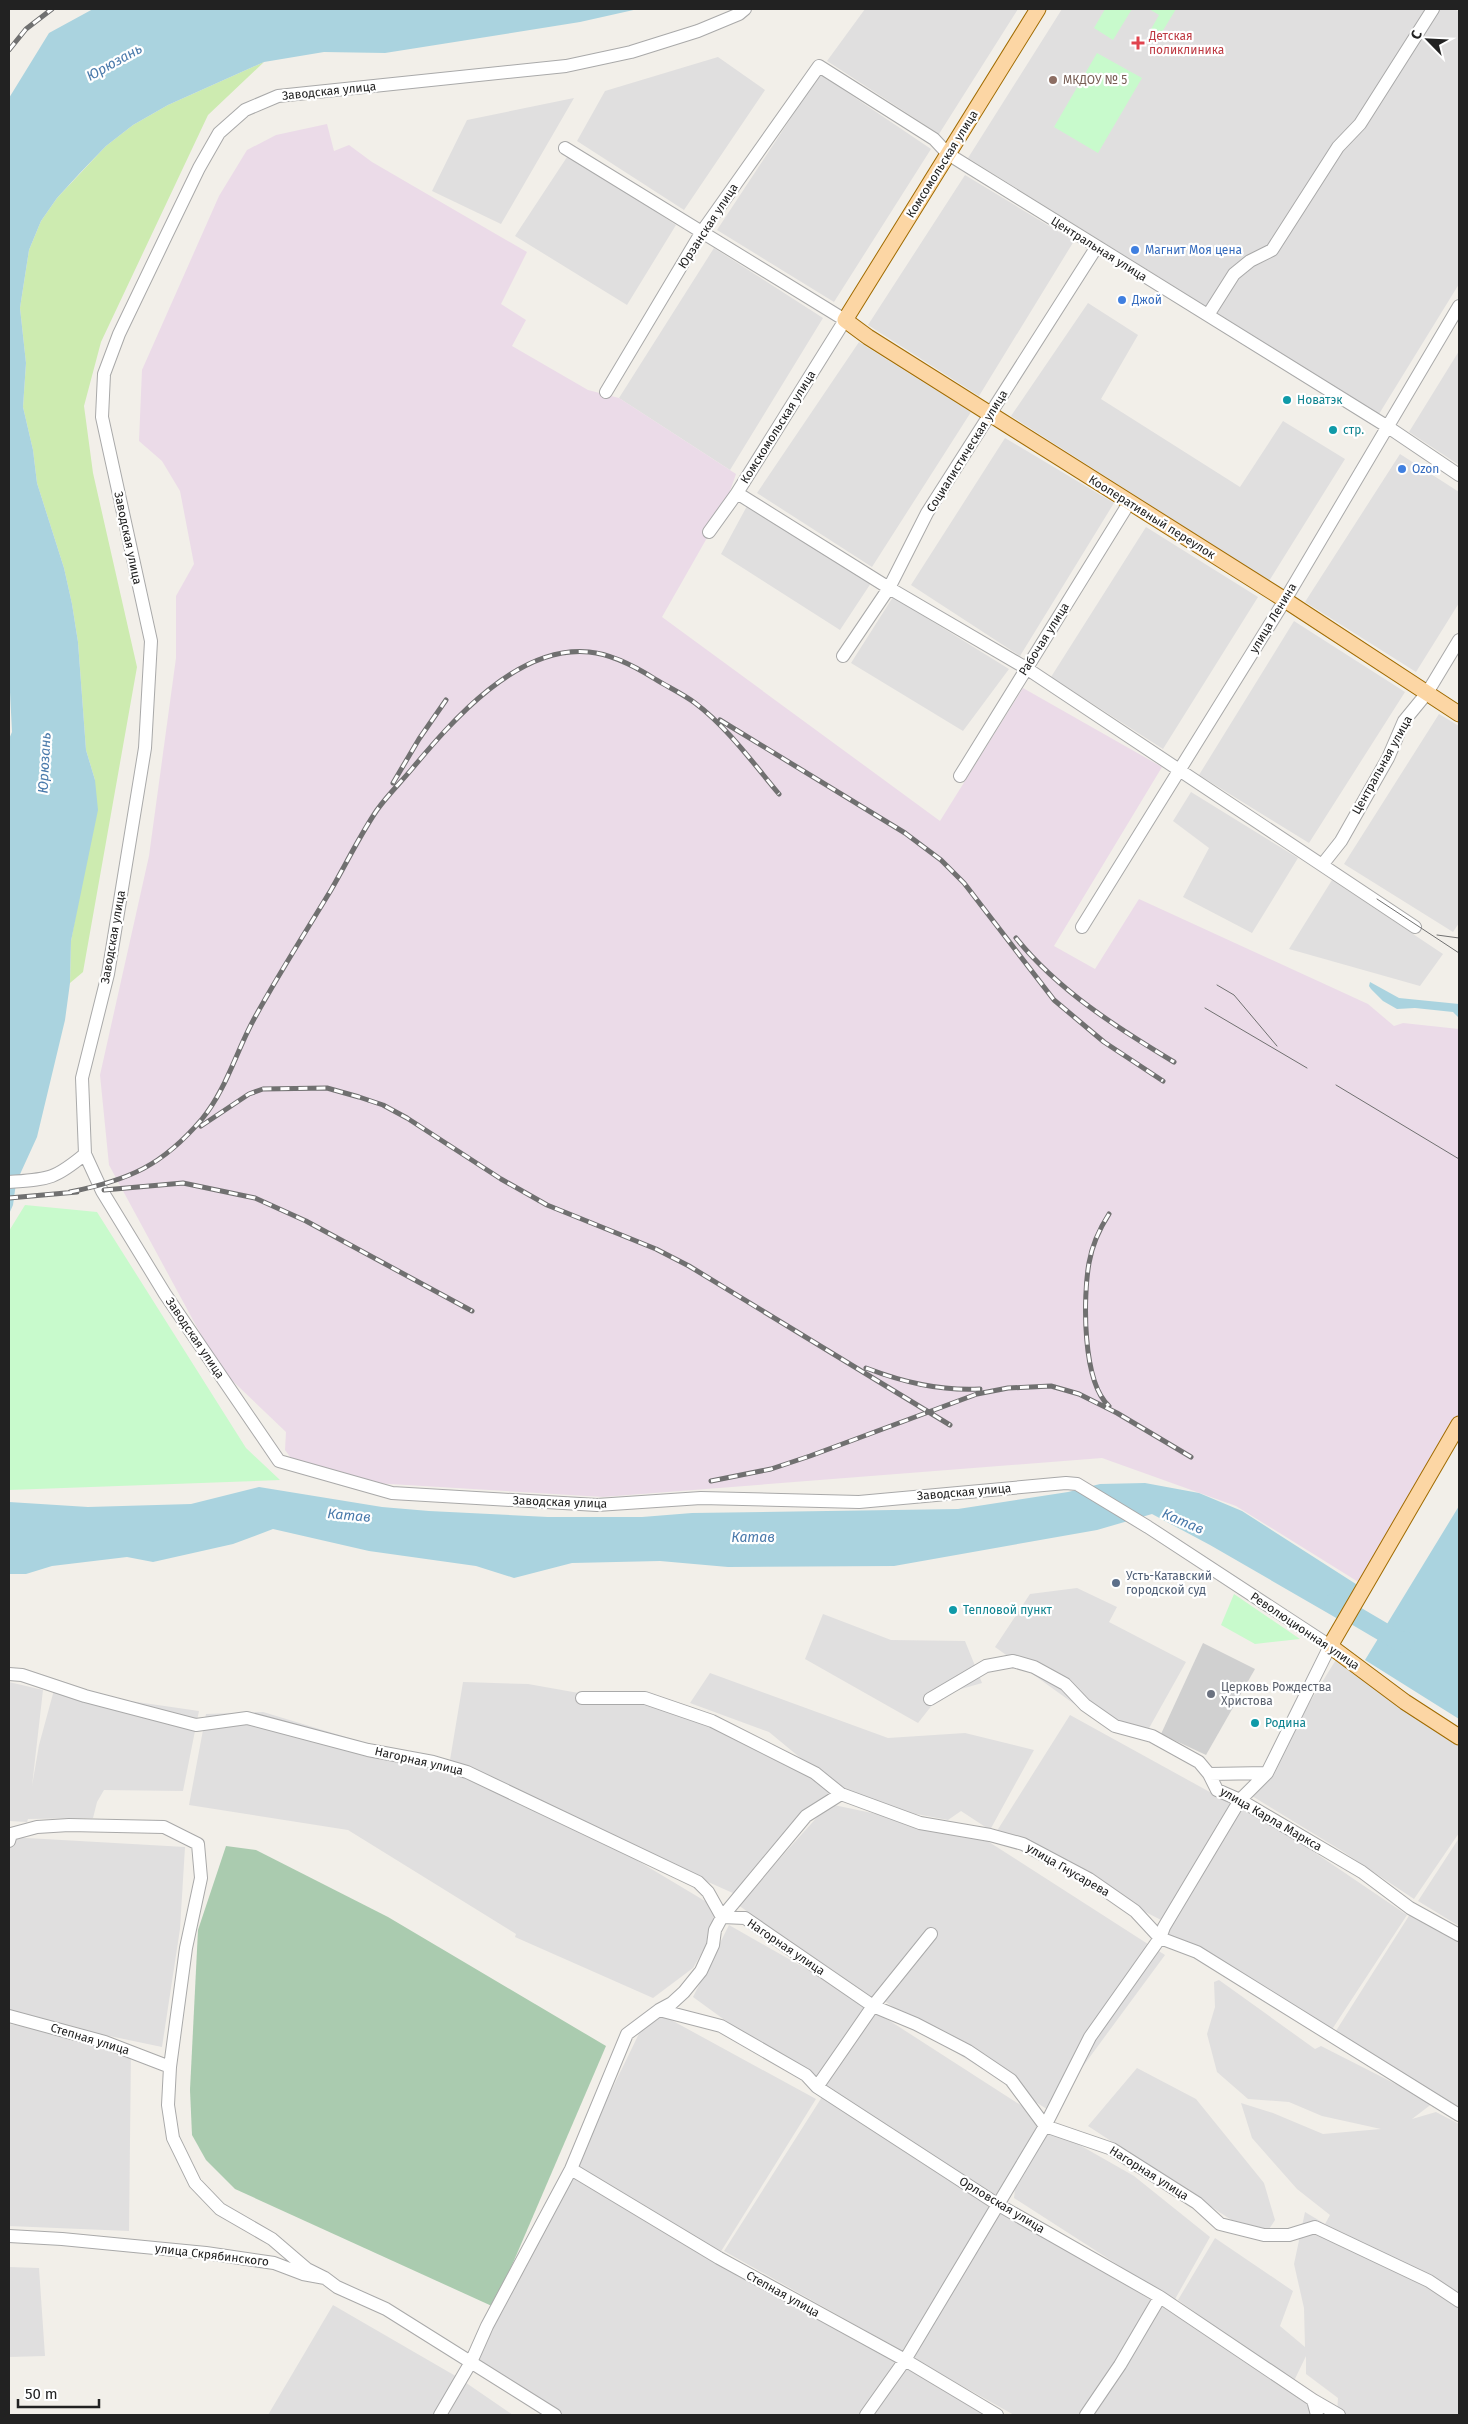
<svg xmlns="http://www.w3.org/2000/svg" width="1468" height="2424" font-family="'Fira Sans',sans-serif">
<style>
.residential{fill:#e0dfdf}
.industrial{fill:#ebdbe8}
.religious{fill:#d0d0d0}
.grass{fill:#cdebb0}
.cemetery{fill:#aacbaf}
.park{fill:#c8facc}
.water{fill:#aad3df}
.lines{fill:none;stroke-linecap:round;stroke-linejoin:round}
.river{stroke:#aad3df;stroke-width:19}
.minor-casing{stroke:#a9a9a9;stroke-width:14}
.major-casing{stroke:#a06b00;stroke-width:17}
.minor{stroke:#fff;stroke-width:12}
.major{stroke:#fcd6a4;stroke-width:15}
.tram{stroke:#707070;stroke-width:1}
.rail-casing{stroke:#707070;stroke-width:5}
.rail{stroke:#fff;stroke-width:3;stroke-dasharray:9;stroke-linecap:butt}
.health-dot{fill:#e0444e;stroke:#fff;stroke-width:2}
.education-dot{fill:#8d6e63;stroke:#fff;stroke-width:2}
.shop-dot{fill:#3f7fe0;stroke:#fff;stroke-width:2}
.culture-dot{fill:#0f9aa8;stroke:#fff;stroke-width:2}
.service-dot{fill:#5c6f8a;stroke:#fff;stroke-width:2}
.worship-dot{fill:#6b7280;stroke:#fff;stroke-width:2}
.labels{text-anchor:middle;stroke-width:4.5;stroke-linejoin:round;paint-order:stroke}
.health-label{font-size:12px;fill:#be3a42;stroke:#fff;text-anchor:start}
.education-label{font-size:12px;fill:#785e54;stroke:#fff;text-anchor:start}
.street-label{font-size:12px;fill:#222;stroke:#fff}
.shop-label{font-size:12px;fill:#366cbe;stroke:#fff;text-anchor:start}
.culture-label{font-size:12px;fill:#0d838f;stroke:#fff;text-anchor:start}
.service-label{font-size:12px;fill:#4e5e75;stroke:#fff;text-anchor:start}
.worship-label{font-size:12px;fill:#5b616d;stroke:#fff;text-anchor:start}
.water-label{font-size:14px;font-style:italic;fill:#4a7aab;stroke:#fff}
</style>
<rect width="100%" height="100%" fill="#f2efe9"/>
<path class="residential" d="M865,9h153l-79,125 -112,-73z
M1062,9h393l4,3v272l-80,130 -411,-256z
M718,57l47,33 -81,120 -107,-69 28,-50z
M820,74l111,75 -97,153 -117,-72z
M574,98l-73,126 -69,-33 35,-71z
M569,154l107,71 -49,80 -112,-69z
M965,175l109,66 -95,155 -111,-71z
M714,248l109,70 -93,152 -111,-72z
M1088,303l50,32 -37,64 139,88 43,-66 62,38 -76,122 -258,-165z
M859,342l112,70 -99,155 -115,-74z
M1459,351v114l-50,-33z
M1005,438l109,65 -94,153 -109,-71z
M1400,454l59,38v111l-43,69 -111,-70z
M747,506l124,77 -31,47 -119,-76z
M1146,527l112,70 -95,152 -112,-72z
M893,597l116,72 -46,62 -112,-68z
M1294,621l111,71 -96,151 -110,-68z
M1439,714l20,12v197l-6,9 -109,-68z
M1191,792l107,66 -46,75 -69,-36 26,-49 -36,-27z
M1332,880l111,74 -23,32 -131,-37z
M1077,1588l40,19 -8,15 77,40 -43,77 -66,-33 -82,-59 35,-53z
M823,1614l68,26 74,1 17,42 -42,12 -22,28 -113,-64z
M1337,1658l122,87v88l-45,66 -72,-48 -90,-55z
M710,1673l178,65 77,-5 69,17 -44,80 -29,-19 -13,9 -59,-11 -51,-20 -103,105 -286,-128 14,-84 65,2 113,20 1,-2 47,16 126,55 17,11 -63,-52 -79,-29z
M9,1682l34,8 -11,96 7,-41 15,-55 145,21 -16,80 -79,-1 -7,12 -4,16 -65,1 -1,3 -18,-1z
M263,1712l126,38 64,23 133,60 2,-2 137,82 -32,55 -40,30 -138,-61 1,-3 -168,-104 -159,-25 17,-91z
M1070,1715l167,92 3,-5 167,113 -78,119 -164,-102 -4,-12 -166,-86z
M829,1804l162,34 -2,4 176,113 -115,156 -90,-56 -81,-58 -3,3 -138,-95z
M9,1837l176,10 -5,82 -18,118 -153,-32z
M1459,1838v88l-41,-25z
M1412,1911l47,29v171l-125,-77z
M729,1925l146,83 1,4 174,112 -2,3 86,49 76,61 -36,64 -160,-103 2,-20 -19,22 -176,-110 -128,-93z
M1219,1980l96,69 6,-3 112,57 -21,16 24,-7 23,12v291h-120l-2,-1 1,-16 -32,-24v-18l-13,27 -115,-83 37,-62 78,53 -13,35 25,21 -1,-39 -10,-44 11,-52 20,12 5,-9 -33,-26 -45,-51 -11,-35 32,10 50,21 58,-5 -59,-13 -33,-14 -41,-3 -31,-27 -10,-38 8,-27 -1,-25z
M651,2009l165,90 -96,154 -145,-88z
M9,2024l40,6 82,19 -2,182 -120,-5z
M1137,2068l59,31 68,84 11,37 -13,20 -174,-114z
M822,2097l176,113 160,94 165,109 -1,2h-308l-105,-59 80,-133 -87,128 -178,-100z
M570,2174l331,188 -33,53h-308l-91,-57z
M9,2267l30,1 6,88 -36,1z
M333,2305l126,73 54,37h-245z
M904,2364l82,51h-115z"/>
<path class="industrial" d="M327,124l7,27 15,-6 23,17 155,90 -26,52 25,16 -14,26 76,44 31,8 117,76 -12,34 -62,109 278,204 83,-133 139,79 -108,179 41,23 44,-70 229,105 26,22 9,-3 56,6v385l-99,169 -124,-77 -134,-48 -499,39 -230,-14 -82,-25 -6,-8 1,-18 -67,-64 -110,-203 -9,-90 49,-219 27,-198v-62l18,-32 -14,-73 -18,-30 -23,-20 3,-71 77,-174 28,-46 29,-15z"/>
<path class="religious" d="M1203,1643l52,26 -49,86 -45,-21z"/>
<path class="grass" d="M264,62l-56,53 -107,227 -17,64 9,67 44,194 -54,305 -13,11 1,-42 10,-55 14,-106 -9,-30 -8,-108 -6,-38 -8,-36 -27,-85 -4,-33 -10,-43 3,-44 -6,-55 9,-58 12,-29 16,-23 49,-52 27,-21 35,-20z"/>
<path class="cemetery" d="M226,1846l30,4 132,67 218,129 -112,261 -259,-118 -29,-29 -14,-25 -2,-45 8,-160z"/>
<path class="park" d="M1105,9h27l-19,31 -19,-12z
M1149,9h27l-17,28 -9,-6 9,-16z
M1097,53l45,25 -44,75 -44,-26z
M25,1205l72,7 149,236 34,32 -271,10v-259z
M1234,1594l66,45 -45,5 -34,-19z"/>
<path class="water" d="M93,9h545l-58,13 -195,31 -61,-1 -60,10 -96,43 -35,20 -27,21 -27,28 -22,24 -16,23 -12,29 -9,58 6,55 -3,44 10,43 4,33 27,85 8,36 6,38 8,108 9,30 3,30 -27,131 -1,42 -5,37 -28,117 -21,46 -3,22 -4,9v-475l3,-7 -3,-60v-574l40,-65z
M1370,982l29,16 60,6v14l-6,-6 -38,-4 -18,1 -14,-8 -12,-12 -2,-3z
M1145,1483l54,10 43,18 117,75 -21,33 -128,-74 -58,-31 -55,16 -203,36 -166,1 -68,-6 -88,2 -58,15 -38,-12 -107,-15 -96,-22 -40,15 -80,18 -26,-5 -75,9 -26,8h-17v-72l79,5 103,-3 68,-17 123,20 47,4 119,6h94l50,-4 266,-4 110,-17 32,-8z
M1459,1506v213l-94,-59z"/>
<g class="lines">
<path class="river" d="M1334,1603l68,40 3,-2"/>
<g class="minor-casing">
<path id="minor" d="M745,9l-6,5 -41,17 -67,21 -65,14 -288,30 -33,14 -26,23 -20,35 -32,66 -48,100 -15,40 -2,43 49,224 -6,107 -37,226 -26,104 3,76 17,37 63,103 114,167 113,32 205,12 104,-7 158,4 207,-19 11,1 71,43 182,119 -63,127 -27,27 -76,127 -4,11 -70,99 -45,89 -140,234 -39,55
M565,148l280,172 -108,173 -28,39
M1208,315l26,-41 16,-13 22,-11 66,-103 22,-23 73,-115
M606,392l95,-159 118,-167 115,73 14,15 440,273 71,48
M737,493l152,95 137,80 389,259
M843,656l46,-68 38,-75 169,-265
M960,776l169,-273
M1322,865l19,-24 47,-83 16,-37 23,-28 32,-53
M1082,927l203,-327 174,-294
M9,1182c39,-3 45,-2 76,-28
M9,1674l13,1 63,21 111,29 51,-7 121,32 65,12 34,10 231,110 10,10 14,25 23,1 128,88 43,18 52,27 43,29 34,46 67,23 85,54 23,21 44,11h25l26,-8 114,54 30,20
M582,1698h63l67,23 103,52 26,21 79,29 70,12 33,9 66,35 46,32 25,27 37,14 262,163
M930,1699l56,-33 27,-5 21,6 31,17 20,21 30,21 37,10 47,26 10,12 8,16 23,10 122,72 48,36 49,27
M1209,1774l58,-1
M9,1841l2,-7 26,-7 32,-2 95,2 34,17 3,34 -15,70 -16,119 -2,38 5,33 22,45 25,26 52,30 35,30 18,9
M659,2010l62,16 85,49 11,12 180,117 163,93 153,103 26,15
M9,2016l96,26 65,25
M817,2087l56,-81 58,-72
M571,2169l148,89 186,102 92,55
M9,2236l53,3 144,14 68,10 29,11 22,4 12,9 49,22 169,106
M1313,2400l4,15
M440,2415l31,-53 16,-36 84,-157 56,-135 32,-24 13,-7 12,-11 17,-21 12,-26 2,-15 7,-13 84,-101 35,-22
M1086,2415l34,-50 40,-68"/>
</g>
<g class="major-casing">
<path id="major" d="M1038,9l-193,311 23,17 417,263 174,114
M1459,1424l-129,222 75,56 54,35"/>
</g>
<use href="#minor" class="minor"/>
<use href="#major" class="major"/>
<path class="tram" d="M1377,899l82,54
M1437,935l22,3
M1217,985l17,10 43,51
M1205,1008l102,60
M1336,1085l123,74"/>
<g class="rail-casing">
<path id="rail" d="M9,50l17,-21 26,-20
M720,720l185,113 36,27 23,23 90,117 50,42 59,39
M393,783l26,-44 27,-39
M1016,938c43,53 100,89 158,124
M201,1126l48,-32 14,-5 64,-1 32,9 24,8 24,13 94,61 46,26 109,44 33,17 261,159
M104,1190l79,-7 72,15 51,23 166,90
M70,1192c59,-12 92,-26 132,-73 24,-29 34,-67 52,-100 24,-44 51,-86 77,-129 15,-26 29,-55 46,-80 10,-14 23,-27 34,-40 41,-49 106,-125 178,-118 23,2 47,15 66,27 13,8 28,15 40,24 32,24 58,60 84,91
M9,1198l68,-6
M1109,1214c-9,14 -17,31 -20,49 -6,34 -7,119 20,143
M866,1368c37,14 73,23 114,21
M711,1481l60,-12 39,-13 167,-62 31,-6 43,-2 28,8 38,19 74,44"/>
</g>
<use href="#rail" class="rail"/>
</g>
<path class="health-dot" d="M1135.5 35.5h5v5h5v5h-5v5h-5v-5h-5v-5h5z"/>
<circle class="education-dot" cx="1053" cy="80" r="5"/>
<g class="shop-dot">
<circle cx="1135" cy="250" r="5"/>
<circle cx="1122" cy="300" r="5"/>
<circle cx="1402" cy="469" r="5"/>
</g>
<g class="culture-dot">
<circle cx="1287" cy="400" r="5"/>
<circle cx="1333" cy="430" r="5"/>
<circle cx="953" cy="1610" r="5"/>
<circle cx="1255" cy="1723" r="5"/>
</g>
<circle class="service-dot" cx="1116" cy="1583" r="5"/>
<circle class="worship-dot" cx="1211" cy="1694" r="5"/>
<g class="labels">
<g class="health-label">
<text x="1149" y="40">Детская<tspan x="1149" dy="14">поликлиника</tspan></text>
</g>
<g class="education-label">
<text x="1063" y="84">МКДОУ № 5</text>
</g>
<g class="street-label">
<text transform="translate(329 91) rotate(-6)" y="4">Заводская улица</text>
<text transform="translate(942 164) rotate(-58)" y="4">Комсомольская улица</text>
<text transform="translate(708 226) rotate(-57)" y="4">Юрзанская улица</text>
<text transform="translate(1099 249) rotate(32)" y="4">Центральная улица</text>
<text transform="translate(778 427) rotate(-58)" y="4">Комскомольская улица</text>
<text transform="translate(967 451) rotate(-58)" y="4">Социалистическая улица</text>
<text transform="translate(1152 517) rotate(32)" y="4">Кооперативный переулок</text>
<text transform="translate(128 538) rotate(78)" y="4">Заводская улица</text>
<text transform="translate(1273 618) rotate(-59)" y="4">улица Ленина</text>
<text transform="translate(1044 639) rotate(-58)" y="4">Рабочая улица</text>
<text transform="translate(1382 765) rotate(-61)" y="4">Центральная улица</text>
<text transform="translate(113 937) rotate(-80)" y="4">Заводская улица</text>
<text transform="translate(195 1338) rotate(56)" y="4">Заводская улица</text>
<text transform="translate(964 1492) rotate(-5)" y="4">Заводская улица</text>
<text transform="translate(560 1502) rotate(2)" y="4">Заводская улица</text>
<text transform="translate(1305 1631) rotate(34)" y="4">Революционная улица</text>
<text transform="translate(419 1761) rotate(13)" y="4">Нагорная улица</text>
<text transform="translate(1271 1819) rotate(30)" y="4">улица Карла Маркса</text>
<text transform="translate(1068 1870) rotate(30)" y="4">улица Гнусарева</text>
<text transform="translate(786 1947) rotate(34)" y="4">Нагорная улица</text>
<text transform="translate(90 2039) rotate(17)" y="4">Степная улица</text>
<text transform="translate(1149 2173) rotate(32)" y="4">Нагорная улица</text>
<text transform="translate(1002 2205) rotate(31)" y="4">Орловская улица</text>
<text transform="translate(212 2255) rotate(7)" y="4">улица Скрябинского</text>
<text transform="translate(783 2294) rotate(29)" y="4">Степная улица</text>
</g>
<g class="shop-label">
<text x="1145" y="254">Магнит Моя цена</text>
<text x="1132" y="304">Джой</text>
<text x="1412" y="473">Ozon</text>
</g>
<g class="culture-label">
<text x="1297" y="404">Новатэк</text>
<text x="1343" y="434">стр.</text>
<text x="963" y="1614">Тепловой пункт</text>
<text x="1265" y="1727">Родина</text>
</g>
<g class="service-label">
<text x="1126" y="1580">Усть-Катавский<tspan x="1126" dy="14">городской суд</tspan></text>
</g>
<g class="worship-label">
<text x="1221" y="1691">Церковь Рождества<tspan x="1221" dy="14">Христова</tspan></text>
</g>
<g class="water-label">
<text transform="translate(114 62) rotate(-29)" y="5">Юрюзань</text>
<text transform="translate(44 763) rotate(-87)" y="5">Юрюзань</text>
<text transform="translate(349 1515) rotate(5)" y="5">Катав</text>
<text transform="translate(1183 1521) rotate(23)" y="5">Катав</text>
<text x="753" y="1542">Катав</text>
</g>
</g>
<rect width="1468" height="2424" fill="none" stroke="#222222" stroke-width="20"/>
<g transform="translate(1428 40) rotate(294)" stroke="#ffffff" stroke-width="4" paint-order="stroke">
<path d="M0-4L9 19L0 12L-9 19Z" fill="#222222"/>
<text y="-8" font-size="14" font-weight="bold" text-anchor="middle" fill="#222222">С</text>
</g>
<path d="M18 2399v8h81v-8" fill="none" stroke="#222222" stroke-width="2.5"/>
<text x="25" y="2399" font-size="15" fill="#222222" stroke="#ffffff" stroke-width="4" paint-order="stroke">50 m</text>
</svg>
